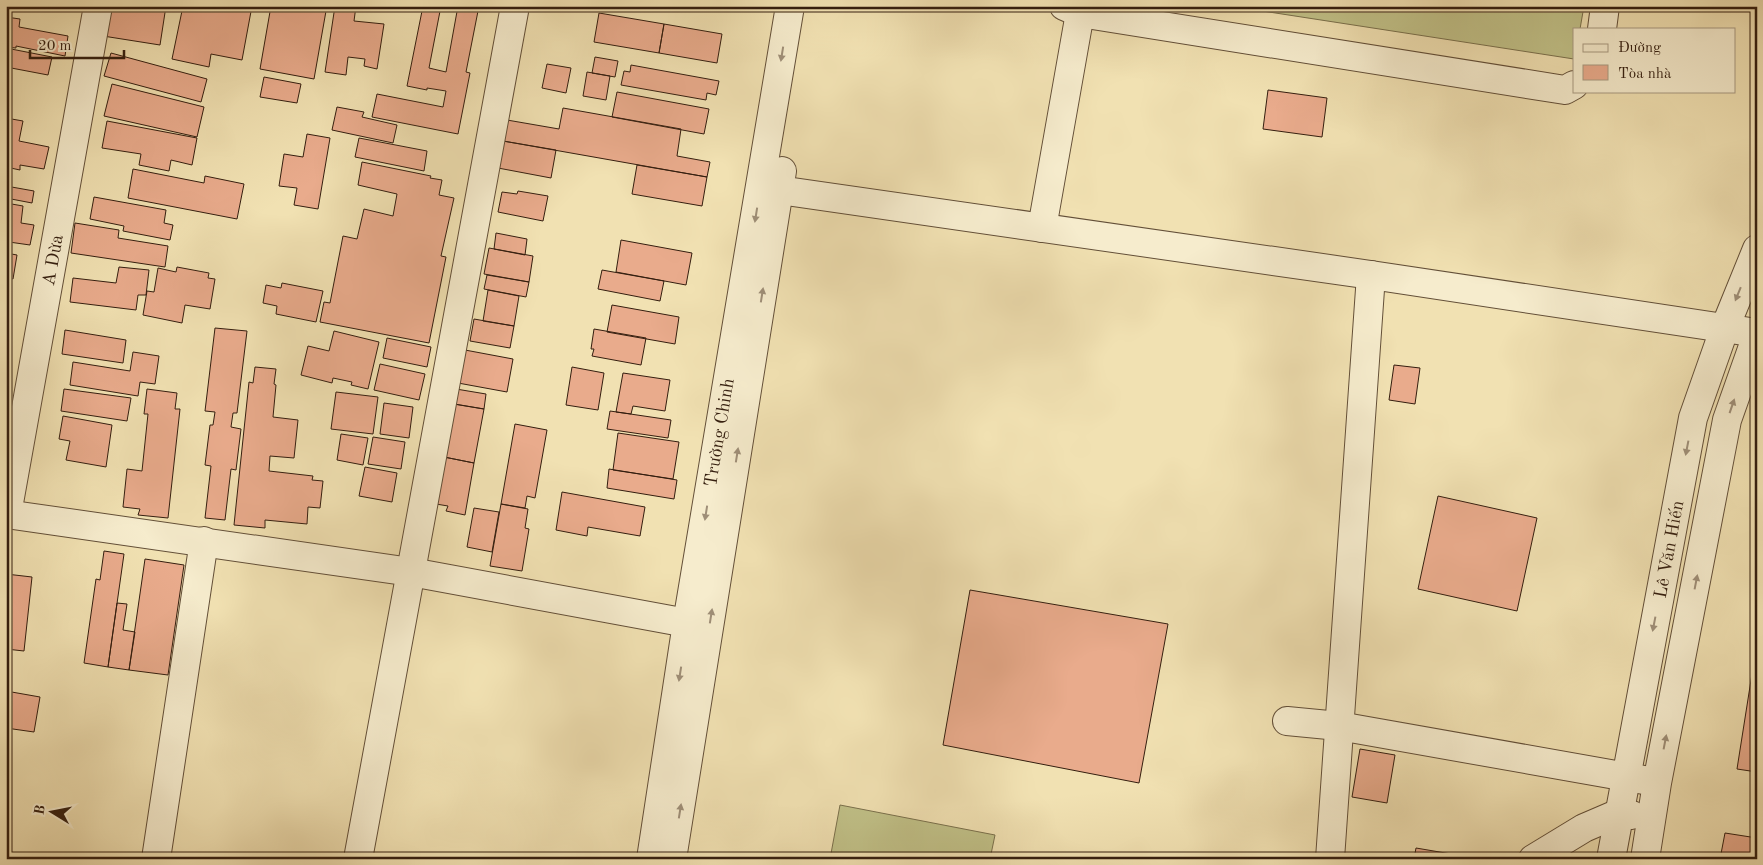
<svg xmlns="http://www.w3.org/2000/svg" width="1763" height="865" font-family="'Old Standard TT',serif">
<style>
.pitch{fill:#c1c188;stroke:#7a704c}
.building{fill:#e9ab8c;stroke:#341e0f}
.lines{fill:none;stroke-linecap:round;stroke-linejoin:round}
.minor-casing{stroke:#634f38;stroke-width:30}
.minor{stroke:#f6eccd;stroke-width:28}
.oneway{fill:#9f8f78}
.labels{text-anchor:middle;stroke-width:4;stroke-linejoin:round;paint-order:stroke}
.street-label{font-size:18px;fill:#341e0f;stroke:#f6eccd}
</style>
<rect width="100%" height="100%" fill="#f1e1b2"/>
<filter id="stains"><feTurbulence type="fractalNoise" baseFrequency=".004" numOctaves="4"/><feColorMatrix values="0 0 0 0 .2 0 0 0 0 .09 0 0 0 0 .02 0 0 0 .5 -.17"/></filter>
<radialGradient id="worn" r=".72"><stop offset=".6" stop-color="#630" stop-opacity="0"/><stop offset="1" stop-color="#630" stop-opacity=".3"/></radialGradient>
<path class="pitch" d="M1230,6h354l-4,23h-6v30z
M840,805l155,30 -5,24h-160z"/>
<path class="building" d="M108,6h58l-6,39 -57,-9z
M183,6h69l-10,54 -31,-6 -2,13 -37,-8z
M271,6h26l29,5 -12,68 -54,-10z
M335,6h21l-2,15 30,3 -7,45 -13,-3 1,-7 -17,-2 -2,18 -21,-3z
M423,6h18l-12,62 17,4 12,-66h21l-13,66 4,1 -12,61 -86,-17 5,-23 66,13 3,-16 -19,-3v2l-20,-4z
M599,13l65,11 -5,29 -65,-11z
M6,17l14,2 -1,8 49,9 -3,20 -49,-10v2l-10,-1z
M664,24l58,10 -5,29 -58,-10z
M6,48l46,9 -4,18 -42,-8z
M111,53l96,26 -6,23 -97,-26z
M595,57l23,4 -3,16 -23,-4z
M547,64l24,4 -5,25 -24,-5z
M631,65l88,16 -3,14 -9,-2 -1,7 -85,-15 3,-14 6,1z
M587,72l23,4 -4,24 -23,-4z
M264,77l37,7 -4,19 -37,-6z
M112,84l92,23 -7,30 -93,-21z
M1268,90l59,8 -5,39 -59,-8z
M617,92l92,17 -5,25 -92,-17z
M337,107l27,5 -2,5 35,8 -4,18 -61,-13z
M563,108l118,21 -4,27 33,6 -3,15 -204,-36 4,-21 52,9z
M6,118l17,3 -4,20 30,6 -5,22 -24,-4v5l-14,-3z
M107,121l90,17 -5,27 -21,-5 -2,11 -30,-6 2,-11 -39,-6z
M307,134l23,4 -12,71 -24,-4 3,-17 -18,-2 5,-32 19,3z
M359,138l68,13 -3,20 -69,-14z
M503,141l53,9 -5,28 -53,-10z
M362,162l69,14 -1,2 12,2 -3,15 15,3 -13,58 5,1 -17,86 -109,-21 4,-20 6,1 13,-67 14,3 7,-30 29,7 4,-22 -39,-9z
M637,165l70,12 -5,29 -70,-12z
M133,169l71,14 1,-7 39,8 -7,35 -109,-21z
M6,186l28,5 -2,12 -26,-5z
M518,191l30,5 -5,25 -45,-9 4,-20 15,2z
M94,197l72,13 -2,13 9,2 -3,15 -47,-9 1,-5 -34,-7z
M6,203l17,3 -2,17 13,2 -4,20 -21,-3 2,-10 -5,-1z
M75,223l44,7 -1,8 50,8 -3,21 -94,-14z
M496,233l31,6 -2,16 -31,-6z
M621,240l71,13 -6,32 -70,-13z
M489,248l44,8 -4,26 -45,-8z
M6,253l11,2 -4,24 -7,-2z
M119,267l30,3 -3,25h-8l-2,15 -66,-8 3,-24 43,5z
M177,267l32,6 -1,5 7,1 -5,30 -25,-4 -3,18 -39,-8 4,-24 7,1 4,-24 18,4z
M602,270l62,11 -4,20 -62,-12z
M487,275l42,7 -3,15 -42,-8z
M282,283l41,8 -7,31 -40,-8 1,-8 -14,-3 3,-18 15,3z
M488,290l31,6 -5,30 -31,-5z
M612,305l67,12 -4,27 -68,-12z
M474,319l40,7 -4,22 -40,-7z
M215,328l32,3 -10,82h-4l-2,14 10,2 -5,41 -5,-1 -6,51 -20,-2 6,-52 -6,-1 5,-40h3l2,-13 -10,-1z
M594,329l52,9 -5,27 -49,-9 2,-7h-3z
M65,330l61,10 -3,23 -61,-9z
M334,331l45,11 -11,47 -17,-4 1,-3 -19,-4 -1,5 -31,-8 7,-29 21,5z
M387,338l44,9 -4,20 -44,-9z
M465,350l48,9 -6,33 -49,-9z
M133,352l26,4 -4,28 -15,-2 -2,14 -68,-11 3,-23 57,9z
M380,364l45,10 -6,26 -45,-10z
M1394,365l26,3 -5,36 -26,-4z
M255,367l21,2 -2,15 2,1 -3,32 25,3 -4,38 -24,-2 -1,15 44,5 -1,4 11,1 -3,27 -12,-1 -1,17 -42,-4v8l-31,-3 15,-143 4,1z
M572,367l32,6 -6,37 -32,-5z
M623,373l47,7 -5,31 -32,-5 -2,8 -15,-2z
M64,389l67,9 -4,23 -66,-10z
M147,389l30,4 -2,16h5l-12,109 -30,-3 2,-6 -17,-2 4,-38 15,2 6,-57h-4z
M456,389l30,5 -2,15 -30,-5z
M336,392l42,5 -5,37 -42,-5z
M384,403l29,4 -4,31 -29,-4z
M454,404l30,5 -10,54 -30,-6z
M610,411l61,9 -3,18 -61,-9z
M63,416l49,9 -6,42 -40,-7 4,-19 -11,-2z
M515,424l32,6 -12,68 -8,-2 -2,12 -24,-4z
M618,433l61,9 -6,37 -60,-9z
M341,434l27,4 -5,27 -26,-5z
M373,437l32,5 -4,27 -33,-5z
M444,457l30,6 -9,52 -19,-4 2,-5 -12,-2z
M365,467l32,6 -5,29 -33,-6z
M609,469l68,11 -3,19 -67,-11z
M562,492l83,15 -5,29 -52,-9 -1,9 -31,-6z
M1438,496l99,22 -20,93 -99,-22z
M501,504l27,5 -3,19 4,1 -7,42 -32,-5z
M474,508l25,4 -7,40 -25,-5z
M104,551l20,3 -16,113 -24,-4 12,-84 4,1z
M145,559l39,6 -16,110 -39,-5z
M6,574l26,3 -8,74 -18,-2z
M970,590l198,34 -29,159 -196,-38z
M117,603l10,1 -4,26 12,2 -6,38 -21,-3z
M1757,642v130l-20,-3z
M6,691l34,6 -6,35 -28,-4 2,-16 -2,-1z
M1360,749l35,6 -8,48 -35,-6z
M1725,833l32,5v21h-37z
M1416,848l59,10 -61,1z"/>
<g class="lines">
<g class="minor-casing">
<g id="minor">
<path d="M1064,6l16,7 485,77 9,-5"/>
<path d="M1602,29l3,-23"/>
<path d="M779,190l592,85 386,58"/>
<path d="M1042,228l38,-215"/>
<path d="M6,514l405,58 276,51"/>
<path id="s1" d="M7,514l91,-508"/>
<path d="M1287,721l52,5 305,54"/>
<path d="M156,859l48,-318"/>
<path d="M358,859l157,-853"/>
<path id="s2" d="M651,859l36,-236 103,-617"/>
<path d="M672,859l110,-688"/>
<path d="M1330,859l41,-584"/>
<path d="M1533,859l51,-31 35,-15 13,2"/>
<path id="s3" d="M1611,859l82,-441 31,-88 33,-81"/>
<path d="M1645,859l12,-76 70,-363 30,-85"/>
</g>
</g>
<use href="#minor" class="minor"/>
</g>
<defs><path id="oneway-solid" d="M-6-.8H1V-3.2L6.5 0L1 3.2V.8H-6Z" transform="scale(1.25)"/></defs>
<g class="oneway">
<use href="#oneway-solid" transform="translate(782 54) rotate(99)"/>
<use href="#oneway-solid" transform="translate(756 215) rotate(99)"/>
<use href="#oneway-solid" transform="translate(1738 294) rotate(112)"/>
<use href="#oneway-solid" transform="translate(762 295) rotate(-81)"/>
<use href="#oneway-solid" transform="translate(1732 406) rotate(-71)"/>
<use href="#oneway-solid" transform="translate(1687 448) rotate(101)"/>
<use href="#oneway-solid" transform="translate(737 455) rotate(-81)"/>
<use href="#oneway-solid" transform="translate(706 513) rotate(99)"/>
<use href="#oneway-solid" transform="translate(1696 582) rotate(-79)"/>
<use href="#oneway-solid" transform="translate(711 616) rotate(-81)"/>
<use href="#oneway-solid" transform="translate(1654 624) rotate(101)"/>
<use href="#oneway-solid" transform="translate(680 674) rotate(99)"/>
<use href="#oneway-solid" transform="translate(1665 742) rotate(-79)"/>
<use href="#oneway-solid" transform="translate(680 811) rotate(-81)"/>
</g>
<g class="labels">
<g class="street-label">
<text dy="6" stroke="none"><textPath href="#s1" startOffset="258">A Dừa</textPath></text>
<text dy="6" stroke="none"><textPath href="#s2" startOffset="432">Trường Chinh</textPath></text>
<text dy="6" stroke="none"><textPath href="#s3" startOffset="315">Lê Văn Hiến</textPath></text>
</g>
</g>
<rect width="1763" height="865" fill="none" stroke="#f1e1b2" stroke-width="25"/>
<rect x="8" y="8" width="1748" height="850" fill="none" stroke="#341e0f" stroke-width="2.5"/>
<rect x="12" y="12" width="1738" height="840" fill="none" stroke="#341e0f"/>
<rect x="1573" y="28" width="162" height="65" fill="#f6eccd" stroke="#a89a81"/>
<rect x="1583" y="44" width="25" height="8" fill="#f6eccd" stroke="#a89a81"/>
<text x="1618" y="52" font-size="15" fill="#341e0f">Đường</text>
<rect x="1583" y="65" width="25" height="15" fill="#e9ab8c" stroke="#a89a81"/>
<text x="1618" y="78" font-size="15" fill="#341e0f">Tòa nhà</text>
<g transform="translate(52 812) rotate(280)" stroke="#f6eccd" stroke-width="4" paint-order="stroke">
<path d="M0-4L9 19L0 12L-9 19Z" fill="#341e0f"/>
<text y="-8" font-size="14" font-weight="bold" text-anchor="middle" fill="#341e0f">B</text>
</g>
<path d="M30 50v8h94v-8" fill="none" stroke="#341e0f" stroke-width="2.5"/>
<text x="38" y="50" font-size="15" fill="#341e0f" stroke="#f6eccd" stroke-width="4" paint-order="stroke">20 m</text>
<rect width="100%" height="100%" filter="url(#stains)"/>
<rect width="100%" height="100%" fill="url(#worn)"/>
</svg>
